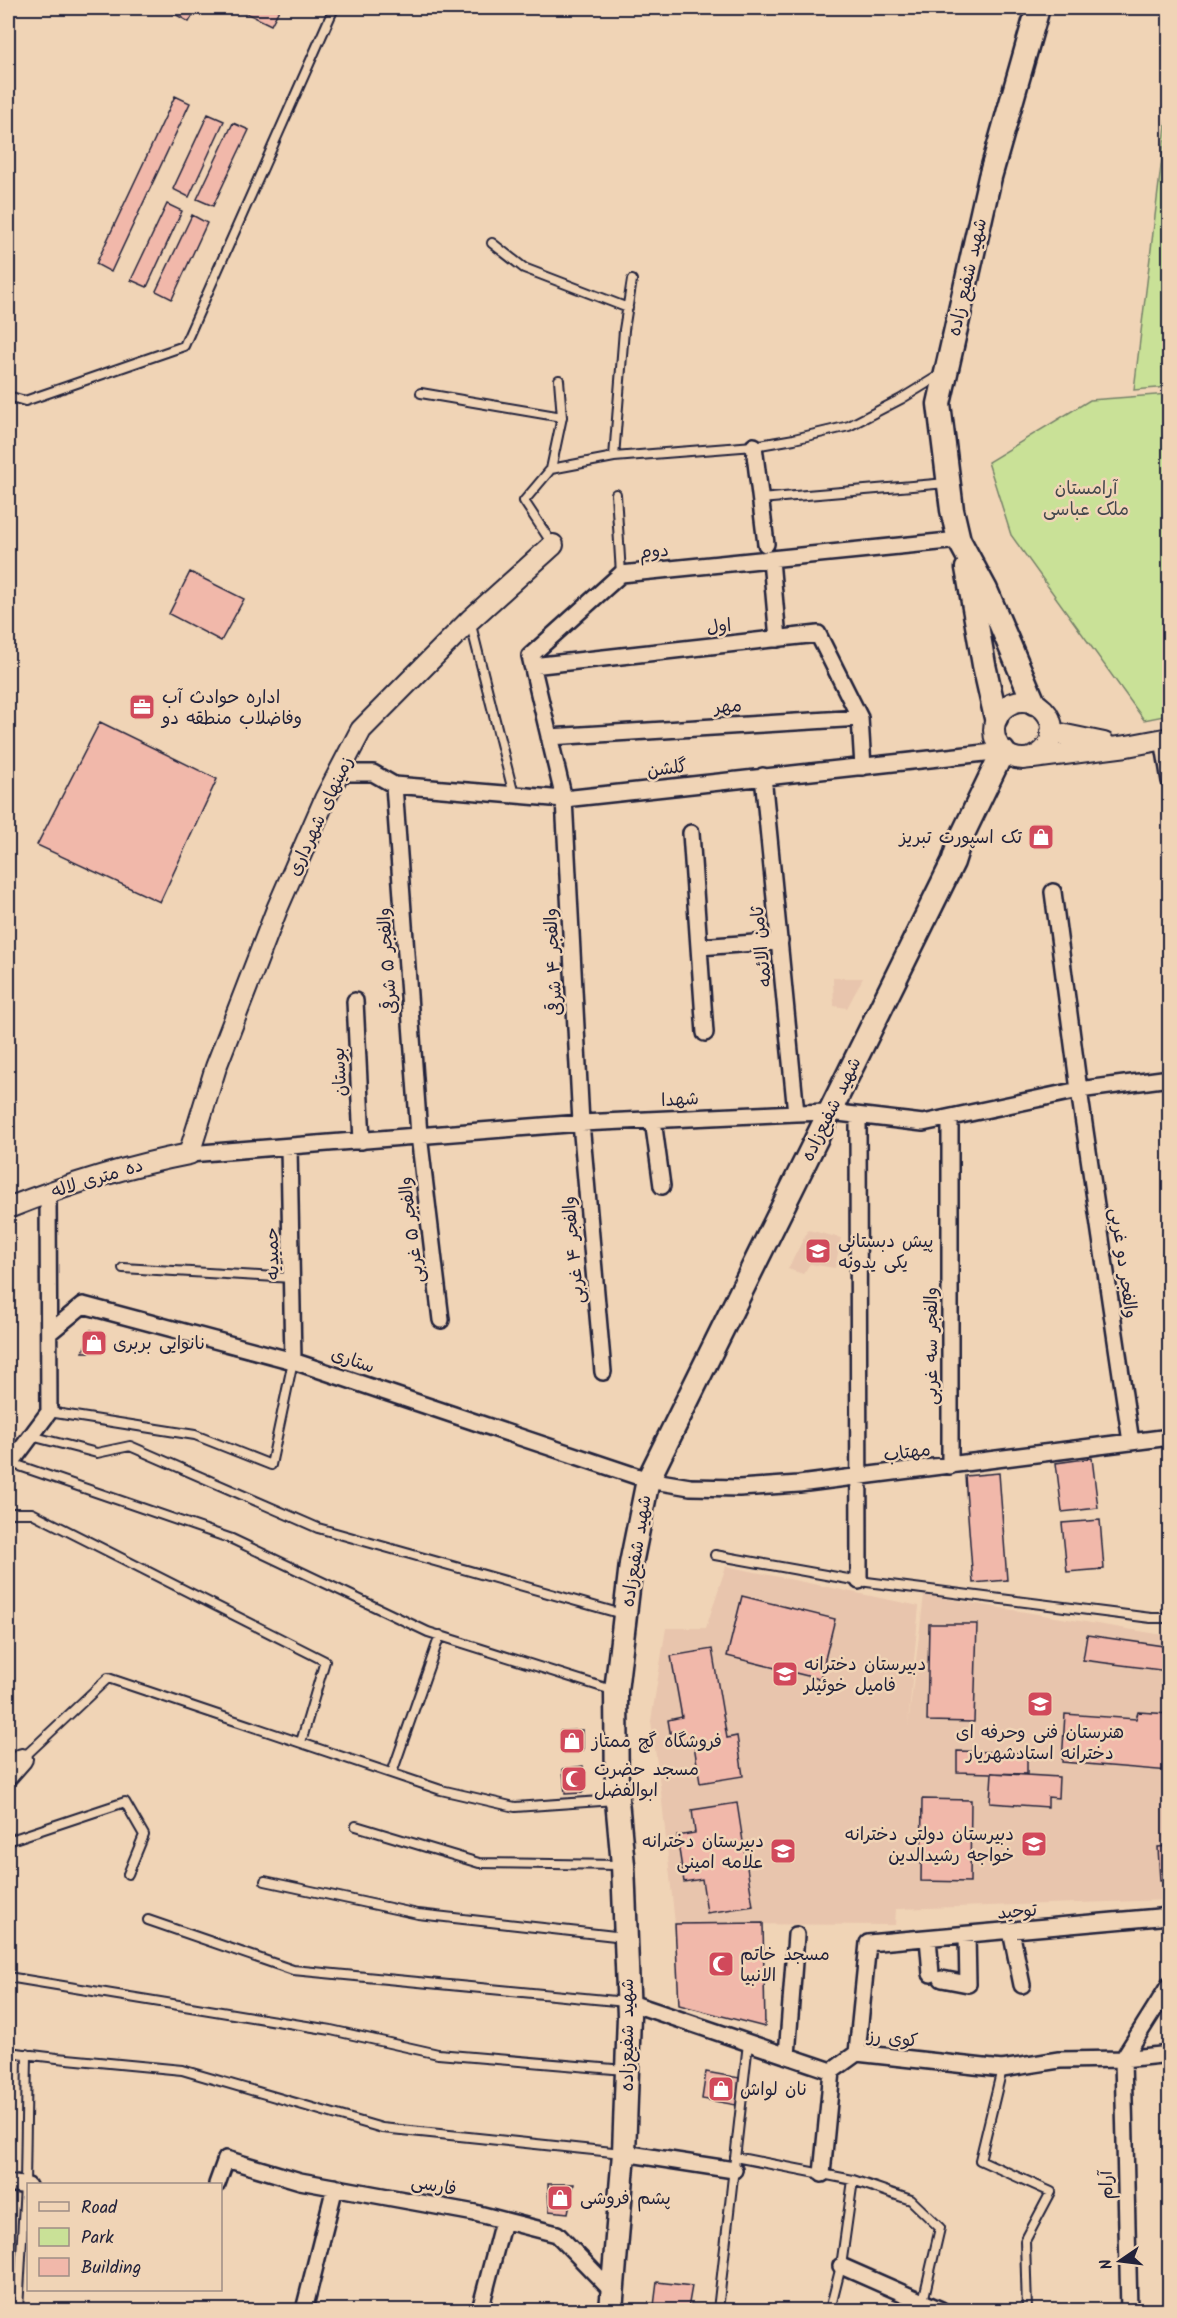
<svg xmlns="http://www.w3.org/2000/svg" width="1177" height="2318" font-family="Kalam,'Playpen Sans Arabic',sans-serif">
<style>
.built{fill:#e8c5ad}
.green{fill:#c9e197;stroke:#768269;stroke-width:1.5}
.building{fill:#f1b8aa;stroke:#22223b;stroke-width:1.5}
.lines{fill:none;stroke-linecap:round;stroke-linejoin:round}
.service-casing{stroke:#22223b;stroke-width:12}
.minor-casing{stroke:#22223b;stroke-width:20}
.tertiary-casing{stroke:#22223b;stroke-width:24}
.secondary-casing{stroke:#22223b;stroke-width:27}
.service{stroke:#f0d4b6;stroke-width:8}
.minor{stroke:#f0d4b6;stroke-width:15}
.tertiary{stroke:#f0d4b6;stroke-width:20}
.secondary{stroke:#f0d4b6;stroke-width:22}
.labels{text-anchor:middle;stroke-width:5;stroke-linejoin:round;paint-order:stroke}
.street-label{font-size:18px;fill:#22223b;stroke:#f0d4b6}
.park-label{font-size:18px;fill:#43484d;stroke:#f0d4b6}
.poi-label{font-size:18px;fill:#22223b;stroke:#f0d4b6;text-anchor:start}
</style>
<rect width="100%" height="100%" fill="#f0d4b6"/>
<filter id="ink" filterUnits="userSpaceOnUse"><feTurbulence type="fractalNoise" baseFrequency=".0167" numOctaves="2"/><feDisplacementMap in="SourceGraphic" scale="12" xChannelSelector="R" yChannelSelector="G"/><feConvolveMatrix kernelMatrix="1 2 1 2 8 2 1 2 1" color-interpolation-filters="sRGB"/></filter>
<g filter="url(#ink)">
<path class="built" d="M833,978h30l-16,30 -13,-2z
M808,1230l33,8 -6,30 -25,-4 -7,10 -15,-5z
M726,1566l193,40 -11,119 16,-130 245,41v264l-273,9 -1,16 -220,-1 -14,-132 -10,-71 15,-93h40z"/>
<path class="green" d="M1169,100v287l-35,3z
M1169,394v321l-25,5 -133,-185 -23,-73 102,-62z"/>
<path class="building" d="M164,8h33l-8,14z
M236,8h44l-9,17z
M175,96l15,7 -79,169 -15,-8z
M208,114l16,7 -35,76 -16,-8z
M233,123l16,7 -36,76 -16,-7z
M167,204l15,7 -35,76 -16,-7z
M192,215l15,8 -35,76 -16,-8z
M190,572l54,27 -23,42 -52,-27z
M100,722l117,57 -57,123 -123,-57z
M91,1330l14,5 -7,17h-15z
M1092,1458l6,50 -36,4 -6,-49z
M999,1473l8,107 -34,3 -8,-107z
M1100,1520l4,49 -37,3 -5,-49z
M742,1596l93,23 -15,60 -93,-23z
M929,1624h48l-3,98 -47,-1z
M1087,1635l83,12 -2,24 -85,-11z
M712,1649l15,89 10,-2 6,40 -43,7 -7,-44 -21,4 -4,-23 14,-3 -11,-61z
M1138,1712l32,2v57l-108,-9 3,-48 71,5z
M583,1730v20l-21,1 -2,-20z
M957,1751l70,2v21l-70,-2z
M583,1766l2,23 -3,4 -17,1 -2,-25z
M992,1773l67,4 -1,21 -10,-1v10l-58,-4z
M922,1799l49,1 -1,82 -49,-1z
M737,1803l16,103 -46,7 -5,-34 -18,3 -7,-46 18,-3 -3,-23z
M1170,1846v34l-10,1 -2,-34z
M763,1923l2,104 -86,-22 -4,-81z
M706,2072l34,6 -4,27 -34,-6z
M548,2184h26l-6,29 -19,-2z
M657,2282l35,4 -4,23 -34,-3z"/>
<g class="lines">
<g class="service-casing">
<path id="service" d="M492,243l32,25 104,40
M421,393l141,24
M8,396l17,5 159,-55 150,-338
M614,457l10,-127 8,-50
M551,469l11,-52 -3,-37
M616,494l5,80
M760,499l187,-16
M553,545l-29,-44 27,-32 63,-12 140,-11 40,-7 55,-13 52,-27 39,-24
M470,621l44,174
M123,1268l169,10
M49,1412l146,23 76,30 22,-104
M31,1436l66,17 33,-7 188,82 304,86
M11,1463l221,76 196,93 187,59
M8,1513h24l293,148 -24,81
M715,1555l144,26 292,37h19
M23,1758l85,-80 333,112 74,17 100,-7
M392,1773l48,-138
M356,1826l123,37 140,2
M8,1841l117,-39 19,33 -16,39
M265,1881l153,33 206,23
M148,1920l145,50 333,32
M8,1977l323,53 107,24 187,16
M8,2052l49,6 125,12 200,58 240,25
M1002,2069l-22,91 71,32 -26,49 2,69
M735,2157l118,23 58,20 29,28 -19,82
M18,2310l7,-125 2,-131
M718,2310l30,-267
M830,2310l11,-44 12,-86"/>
</g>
<g class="minor-casing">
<path id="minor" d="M754,446l12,98
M771,560l7,79
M532,666l286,-32 42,84
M549,737l311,-19 3,49
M1163,739l7,42
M338,773h35l21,12 170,14 439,-48
M763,776l33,337
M394,785l25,350 22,185
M691,833l14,200
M1053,892l26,198 52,352
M699,947l81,-6
M355,1001l7,140
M858,1116l1,465
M950,1118v348
M653,1120l9,66
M289,1147l4,214
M189,1154l392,-31 215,-10 34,-1 93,11 156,-33 91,-12
M49,1333l34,-28 210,56 355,119 42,7 49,1 60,-4 371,-47
M603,1372l-22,-249 -17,-324 -34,-143 91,-82 338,-34
M8,1467l41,-55 -1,-219
M1011,1931l11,54
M928,1938l3,36
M942,1979l26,5 -1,-49
M628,2002l204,69 25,-18 145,16 57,-9 64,-1 47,-5
M857,2053l11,-110 302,-27
M787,2056l9,-121
M624,2153l110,17
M822,2174l10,-103
M8,2183l20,3
M217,2184l9,-25 74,22 175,32 82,21 55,57
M841,2266l100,44
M304,2310l31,-123
M480,2310l23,-89
M1129,2310l-6,-251 47,-75"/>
</g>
<g class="tertiary-casing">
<path id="tertiary" d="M994 730a29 29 0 1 1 58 0a29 29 0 1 1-58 0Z
M1051,732l53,11
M1033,758l94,-12 43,-8
M8,1208c58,-23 119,-42 181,-54l27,-87 61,-158 48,-110 36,-69 109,-110 83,-75
M8,1775l14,-16"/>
</g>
<g class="secondary-casing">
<path id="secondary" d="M967,568l17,97 12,53
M1034,703l-48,-113 -27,-50 -7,-30 -13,-106 51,-227 48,-169
M611,2310l13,-157 5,-137 -6,-151 -6,-65 -1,-109 15,-127 17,-84 305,-618 7,-22 43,-89"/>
</g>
<use href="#service" class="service"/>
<use href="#minor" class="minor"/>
<use href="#tertiary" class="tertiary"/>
<use href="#secondary" class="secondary"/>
</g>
</g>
<defs>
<g id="office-square" transform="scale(1.35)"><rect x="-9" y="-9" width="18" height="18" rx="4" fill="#d1495b" stroke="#f0d4b6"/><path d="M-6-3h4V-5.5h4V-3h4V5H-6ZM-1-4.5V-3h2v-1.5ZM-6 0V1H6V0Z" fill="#fff"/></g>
<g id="shop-square" transform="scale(1.35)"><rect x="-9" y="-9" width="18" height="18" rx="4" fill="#d1495b" stroke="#f0d4b6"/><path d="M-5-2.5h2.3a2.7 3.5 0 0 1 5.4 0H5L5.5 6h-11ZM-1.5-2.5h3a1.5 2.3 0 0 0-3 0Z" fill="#fff"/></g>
<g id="school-square" transform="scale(1.35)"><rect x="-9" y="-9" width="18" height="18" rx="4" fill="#d1495b" stroke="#f0d4b6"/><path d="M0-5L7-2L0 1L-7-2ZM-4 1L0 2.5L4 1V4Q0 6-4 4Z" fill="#fff"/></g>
<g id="mosque-square" transform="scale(1.35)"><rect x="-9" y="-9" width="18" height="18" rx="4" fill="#d1495b" stroke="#f0d4b6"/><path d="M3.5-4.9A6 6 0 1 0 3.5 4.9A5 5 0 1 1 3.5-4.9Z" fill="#fff"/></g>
</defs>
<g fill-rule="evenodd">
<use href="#office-square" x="142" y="707"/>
<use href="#shop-square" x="1041" y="837"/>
<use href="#school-square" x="818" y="1251"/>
<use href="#shop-square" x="94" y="1343"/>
<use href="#school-square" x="785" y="1674"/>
<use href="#school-square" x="1040" y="1704"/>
<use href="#shop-square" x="572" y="1741"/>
<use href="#mosque-square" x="574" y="1779"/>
<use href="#school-square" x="1034" y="1844"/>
<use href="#school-square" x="783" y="1851"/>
<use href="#mosque-square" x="721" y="1964"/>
<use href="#shop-square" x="721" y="2089"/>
<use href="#shop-square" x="560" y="2198"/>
</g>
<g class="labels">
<g class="street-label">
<text transform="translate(967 277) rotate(-77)" y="6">شهید شفیع زاده</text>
<text transform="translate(654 551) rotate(-5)" y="6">دوم</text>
<text transform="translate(719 626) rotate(-6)" y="6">اول</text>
<text transform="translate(728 706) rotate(-4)" y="6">مهر</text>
<text transform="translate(667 768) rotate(-7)" y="6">گلشن</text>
<text transform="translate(320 816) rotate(-65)" y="6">زمینهای شهرداری</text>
<text transform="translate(761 947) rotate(-96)" y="6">ثامن الائمه</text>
<text transform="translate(387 961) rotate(-94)" y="6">والفجر ۵ شرقی</text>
<text transform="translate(553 962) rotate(-93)" y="6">والفجر ۴ شرقی</text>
<text transform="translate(339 1072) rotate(-93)" y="6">بوستان</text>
<text transform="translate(680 1099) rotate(-3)" y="6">شهدا</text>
<text transform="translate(831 1109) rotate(-64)" y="6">شهید شفیع‌زاده</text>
<text transform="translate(97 1178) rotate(-17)" y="6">ده متری لاله</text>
<text transform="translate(411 1230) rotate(-97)" y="6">والفجر ۵ غربی</text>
<text transform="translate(573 1250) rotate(-95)" y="6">والفجر ۴ غربی</text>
<text transform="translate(272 1254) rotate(-91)" y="6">حمیدیه</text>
<text transform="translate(1124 1263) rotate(82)" y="6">والفجر دو غربی</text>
<text transform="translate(931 1346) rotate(-90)" y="6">والفجر سه غربی</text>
<text transform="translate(353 1360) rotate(19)" y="6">ستاری</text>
<text transform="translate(907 1452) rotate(-7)" y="6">مهتاب</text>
<text transform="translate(636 1551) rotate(-81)" y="6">شهید شفیع‌زاده</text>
<text transform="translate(1017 1911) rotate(-5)" y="6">توحید</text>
<text transform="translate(627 2035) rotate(-90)" y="6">شهید شفیع‌زاده</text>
<text transform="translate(893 2038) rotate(6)" y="6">کوی رز</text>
<text transform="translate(434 2185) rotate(11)" y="6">فارسی</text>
<text transform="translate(1106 2185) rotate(-91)" y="6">آرام</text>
</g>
<g class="park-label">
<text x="1086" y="494">آرامستان<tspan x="1086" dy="21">ملک عباسی</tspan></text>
</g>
<g class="poi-label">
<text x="162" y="703">اداره حوادث آب<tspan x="162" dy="21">وفاضلاب منطقه دو</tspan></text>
<text x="1022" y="843" text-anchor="end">تک اسپورت تبریز</text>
<text x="838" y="1247">پیش دبستانی<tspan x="838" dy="21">یکی یدونه</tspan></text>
<text x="113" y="1349">نانوایی بربری</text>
<text x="804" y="1670">دبیرستان دخترانه<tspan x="804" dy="21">فامیل خوئیلر</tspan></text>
<text x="1040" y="1738" text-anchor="middle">هنرستان فنی وحرفه ای<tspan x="1040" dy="21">دخترانه استادشهریار</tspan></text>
<text x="592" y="1747">فروشگاه گچ ممتاز</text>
<text x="594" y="1775">مسجد حضرت<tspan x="594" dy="21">ابوالفضل</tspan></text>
<text x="1014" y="1840" text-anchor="end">دبیرستان دولتی دخترانه<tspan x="1014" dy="21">خواجه رشیدالدین</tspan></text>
<text x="764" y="1847" text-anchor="end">دبیرستان دخترانه<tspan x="764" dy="21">علامه امینی</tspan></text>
<text x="740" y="1960">مسجد خاتم<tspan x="740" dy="21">الانبیا</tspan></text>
<text x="740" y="2095">نان لواش</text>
<text x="580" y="2204">پشم فروشی</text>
</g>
</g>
<rect width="1177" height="2318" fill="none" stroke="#f0d4b6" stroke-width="30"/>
<rect x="15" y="15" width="1147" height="2288" fill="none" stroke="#22223b" stroke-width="2" filter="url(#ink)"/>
<rect x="27" y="2183" width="195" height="108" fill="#f0d4b6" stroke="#9e8d85" stroke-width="1.5"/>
<rect x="39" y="2202" width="30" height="9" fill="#f0d4b6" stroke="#9e8d85" stroke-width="1.5"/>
<text x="81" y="2213" font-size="18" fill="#22223b">Road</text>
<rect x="39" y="2228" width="30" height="18" fill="#c9e197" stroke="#9e8d85" stroke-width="1.5"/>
<text x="81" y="2243" font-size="18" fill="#22223b">Park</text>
<rect x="39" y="2258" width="30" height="18" fill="#f1b8aa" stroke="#9e8d85" stroke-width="1.5"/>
<text x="81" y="2273" font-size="18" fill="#22223b">Building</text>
<g transform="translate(1120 2261) rotate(256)" stroke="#f0d4b6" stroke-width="4.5" paint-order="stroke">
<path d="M0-4.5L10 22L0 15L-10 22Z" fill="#22223b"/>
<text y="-9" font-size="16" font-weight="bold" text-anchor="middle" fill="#22223b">N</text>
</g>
</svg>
